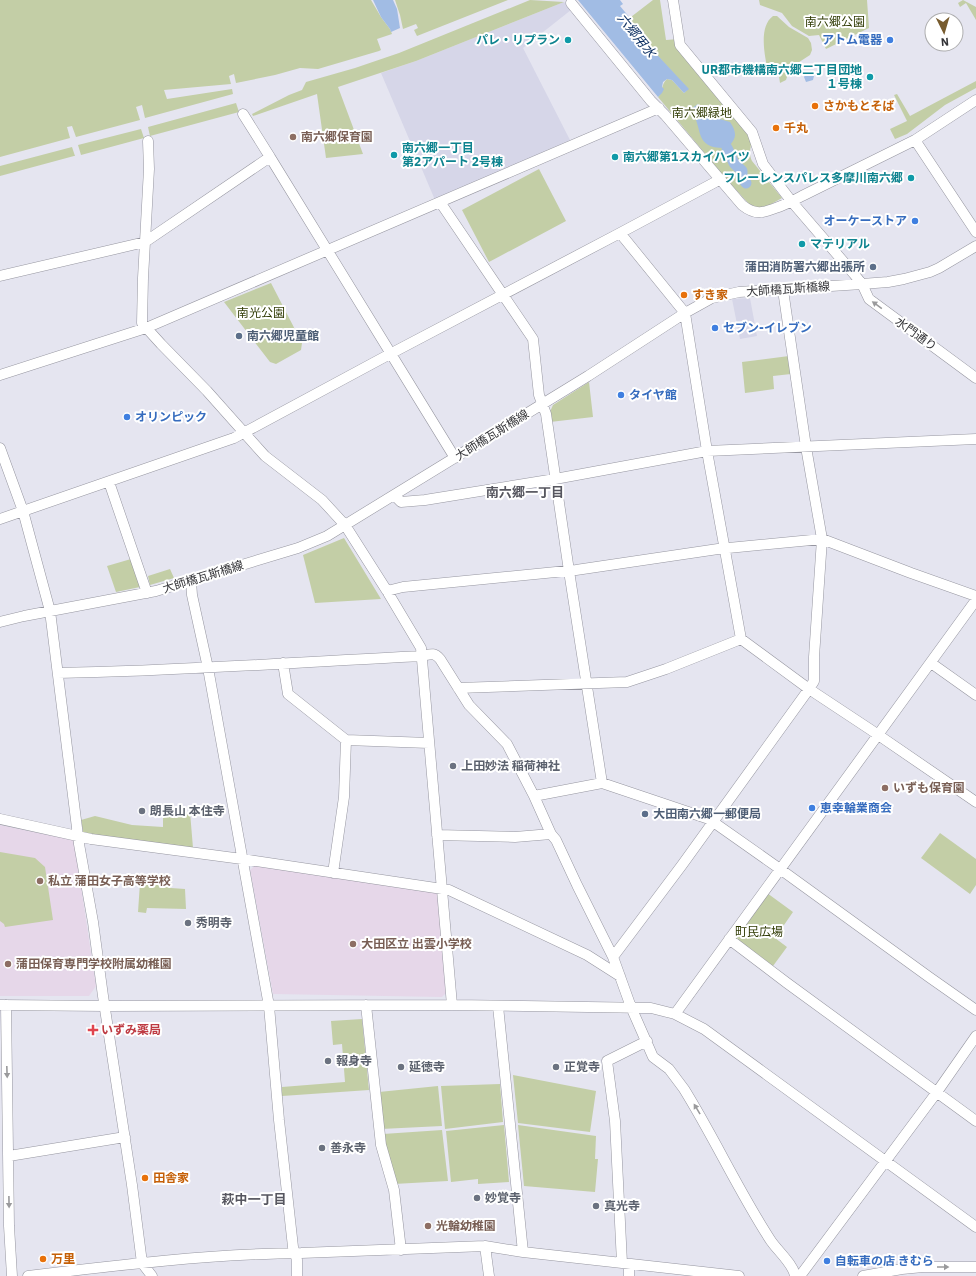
<svg xmlns="http://www.w3.org/2000/svg" width="976" height="1276" font-family="'IBM Plex Sans','Noto Sans JP',sans-serif">
<style>
.built{fill:#d6d6e8}
.education{fill:#e6d7e9}
.green{fill:#c3cea6}
.water{fill:#a1bce4}
.lines{fill:none;stroke-linecap:round;stroke-linejoin:round}
.canal{stroke:#a1bce4;stroke-width:11}
.minor-casing{stroke:#9696a0;stroke-width:11}
.minor{stroke:#fff;stroke-width:10}
.oneway{fill:#9a9a9c}
.culture-dot{fill:#0f9aa8;stroke:#fff;stroke-width:1.5}
.shop-dot{fill:#3f7fe0;stroke:#fff;stroke-width:1.5}
.food-dot{fill:#e8710a;stroke:#fff;stroke-width:1.5}
.education-dot{fill:#8d6e63;stroke:#fff;stroke-width:1.5}
.service-dot{fill:#5c6f8a;stroke:#fff;stroke-width:1.5}
.worship-dot{fill:#6b7280;stroke:#fff;stroke-width:1.5}
.health-dot{fill:#e0444e;stroke:#fff;stroke-width:1.5}
.labels{text-anchor:middle;stroke-width:4;stroke-linejoin:round;paint-order:stroke}
.park-label{font-size:12px;fill:#303b04;stroke:#fff}
.culture-label{font-size:12px;font-weight:bold;fill:#0d838f;stroke:#fff;text-anchor:end}
.shop-label{font-size:12px;font-weight:bold;fill:#366cbe;stroke:#fff;text-anchor:start}
.food-label{font-size:12px;font-weight:bold;fill:#c56008;stroke:#fff;text-anchor:start}
.education-label{font-size:12px;font-weight:bold;fill:#785e54;stroke:#fff;text-anchor:start}
.service-label{font-size:12px;font-weight:bold;fill:#4e5e75;stroke:#fff;text-anchor:start}
.street-label{font-size:12px;fill:#343438;stroke:#fff}
.worship-label{font-size:12px;font-weight:bold;fill:#5b616d;stroke:#fff;text-anchor:start}
.health-label{font-size:12px;font-weight:bold;fill:#be3a42;stroke:#fff;text-anchor:start}
.water-label{font-size:13px;font-style:italic;fill:#133566;stroke:#fff}
.neighbourhood-label{font-size:13px;font-weight:bold;fill:#56565f;stroke:#fff}
</style>
<rect width="100%" height="100%" fill="#e5e5f0"/>
<path class="built" d="M564,2l7,8 -48,38 47,92 -135,60 -54,-127 35,-12z
M750,298l7,38 -17,3 -8,-40z"/>
<path class="education" d="M0,825l74,15 22,146 -7,10h-89z
M257,864l179,29 3,2 7,98 -4,4 -169,-3 -23,-124z"/>
<path class="green" d="M0,0h371l10,17 9,12 2,5 -15,5 4,11 -2,1 -61,18 -18,-1 -25,7 -39,8 -2,-9 -5,2 2,8 -67,6 3,9 65,-10 1,5 -88,24 -3,-13 -6,2 4,13 -64,17 -4,-11 -5,1 3,11 -70,19z
M395,0h113l-91,36 -3,-6 4,-2 -2,-4 -13,5 -3,-14z
M530,0l34,2 -148,59 -78,26 25,67 -37,4 -9,-64 -64,22 -1,-2 37,-19 13,-5 4,-8 49,-14 44,-15z
M653,0h7l6,40 13,-1 72,97c2,10 -4,15 1,25l30,37 -16,9 -7,1 -10,-4 -22,-24 -69,-83c5,-5 3,-13 9,-18l5,1 12,13 4,-4 -54,-59 -7,-10z
M759,0h108l2,28 -43,21 -7,-14 -10,1 -17,-10 -10,-13 -22,-8z
M963,0l13,7v13l-10,-17 -6,4 -2,-4z
M773,16h4l12,11 19,11 3,5 1,7 -2,5 -20,13 -4,12 -6,3 -2,-13 -10,2c-3,-16 -10,-45 5,-56z
M976,81v7l-31,17 -38,29 -12,5 -5,-10 17,-8 -13,-26 3,-1 13,22z
M236,103l3,9 -89,24 -2,-9z
M141,129l3,9 -63,17 -3,-10z
M72,147l3,9h-1l-74,20v-10z
M539,169l27,52 -77,41 -27,-52z
M271,283l31,60 -1,7 -25,14 -6,-2 -46,-60z
M789,356l2,18 -18,2 1,13 -29,4 -3,-31z
M589,382l4,35 -43,5 -1,-8 4,-9z
M344,538l37,61 -66,4 -12,-48z
M131,559l9,28 -24,5 -9,-26z
M170,569l4,9 -24,7 -2,-9z
M190,812l3,36 -63,-6 -47,-10 -2,-12 14,-4 37,9 31,2v-12z
M940,833l36,26v26l-6,9 -49,-36z
M0,852l35,6 10,9 8,53 -48,7 -1,-3 -4,-3z
M140,883l30,1 1,4 14,1 1,20 -39,-1 -1,5 -8,-1z
M767,893l26,19 -18,26 12,9 -14,19 -39,-29z
M362,1019l7,71 -87,6v-9l63,-5 -3,-38 -9,1 -2,-24z
M513,1075l83,16 -6,41 -72,-9z
M500,1084l3,38 -58,7 -4,-43z
M438,1086l4,40 -61,3 -2,-37z
M504,1125l5,57 -31,2v-5l-27,3 -5,-51z
M518,1125l78,11 -1,23h3l-3,33 -71,-6z
M442,1130l6,51 -54,3 -11,-50z"/>
<path class="water" d="M373,0h20l4,9 3,19 -9,4 -1,-3 -9,-12z
M578,0h42l3,4 -3,2 10,12 -3,2 7,10 55,59 -5,4 -12,-13 -5,-1 -4,3 -1,5 2,2 -2,4 -4,4z
M807,72h5l4,3 -2,1 -1,4 -7,2 -2,-5z
M698,104l6,9 5,3 21,6c8,12 6,17 -3,26 -34,1 -23,-18 -36,-39z"/>
<g class="lines">
<path class="canal" d="M727,148l7,15 8,8v6l4,6"/>
<g class="minor-casing">
<path id="minor" d="M673,0l7,45 72,87 11,32 29,38 62,72 8,10 7,15 107,79
M571,3l80,98 14,14 77,90c15,12 23,7 39,1 8,-3 14,-6 21,-10l113,-56 61,-40
M243,114l27,43
M915,140l61,92
M148,141l1,28 -6,109 -1,45 19,21 46,47 58,65 57,44 23,25 42,66 34,57 31,357
M721,179l-101,54 65,80 22,138 34,188 68,50 62,41 105,72
M440,202l93,137 6,56 7,19 23,157 33,212
M0,276l145,-34 125,-85 185,301
M0,375l146,-47 513,-220
M0,448l23,63 27,100 29,233 14,78 10,74 29,189 10,78 10,13
M109,482l38,111
M394,495l7,7 24,-2 130,-21 152,-28 269,-12
M0,519l234,-81 156,-84 230,-121
M191,581l1,14 16,73 61,338 10,114 14,127 4,13v16
M387,591l16,-4 173,-17 142,-21 104,-10 89,34 65,23
M0,622l24,-6 132,-25 142,-43 29,-12 261,-160 97,-63 27,-15 27,-6 123,-8 26,-2 16,-3 26,-7 9,-4 37,-22
M283,663l5,31 58,46 -2,57 -11,76
M931,663l45,32
M58,673c121,-2 242,-11 364,-17 9,-2 12,-4 18,3l29,46 38,39 27,52 17,38 5,6 21,45 36,72 18,50 22,50 16,12 15,20c31,50 55,103 87,152 6,9 23,24 24,35
M458,688l169,-6 39,-13 75,-30
M346,740l83,3
M534,796l68,-13 107,36 71,50 149,108 47,33
M0,819l91,20 151,20 207,31 138,65 33,21
M437,835l78,2 36,-3
M729,939l58,44 189,138
M613,957l69,-92 127,-176 5,-8v-24l8,-118 -16,-92 -23,-157
M0,1005l105,1 347,-1 199,3 24,6 29,15 272,198
M6,1005l3,221 3,50
M366,1005l15,140 13,45 7,60
M498,1006l25,246
M675,1014l301,-414
M9,1156l116,-19
M485,1246l4,30
M622,1263l-7,-142 -8,-60 40,-20
M629,1264v12
M28,1276c91,-11 182,-22 273,-23l184,-7 38,6 216,24
M800,1276l137,-184 39,-56
M863,1276l39,-7 21,-2h53"/>
</g>
<use href="#minor" class="minor"/>
</g>
<defs><path id="oneway-solid" d="M-6-.8H1V-3.2L6.5 0L1 3.2V.8H-6Z"/></defs>
<g class="oneway">
<use href="#oneway-solid" transform="translate(877 305) rotate(-144)"/>
<use href="#oneway-solid" transform="translate(7 1072) rotate(88)"/>
<use href="#oneway-solid" transform="translate(697 1109) rotate(-121)"/>
<use href="#oneway-solid" transform="translate(9 1202) rotate(89)"/>
<use href="#oneway-solid" transform="translate(943 1267)"/>
</g>
<g class="culture-dot">
<circle cx="568" cy="40" r="4"/>
<circle cx="870" cy="77" r="4"/>
<circle cx="394" cy="155" r="4"/>
<circle cx="615" cy="157" r="4"/>
<circle cx="911" cy="178" r="4"/>
<circle cx="802" cy="244" r="4"/>
</g>
<g class="shop-dot">
<circle cx="890" cy="40" r="4"/>
<circle cx="915" cy="221" r="4"/>
<circle cx="715" cy="328" r="4"/>
<circle cx="621" cy="395" r="4"/>
<circle cx="127" cy="417" r="4"/>
<circle cx="812" cy="808" r="4"/>
<circle cx="827" cy="1261" r="4"/>
</g>
<g class="food-dot">
<circle cx="815" cy="106" r="4"/>
<circle cx="776" cy="128" r="4"/>
<circle cx="684" cy="295" r="4"/>
<circle cx="145" cy="1178" r="4"/>
<circle cx="43" cy="1259" r="4"/>
</g>
<g class="education-dot">
<circle cx="293" cy="137" r="4"/>
<circle cx="885" cy="788" r="4"/>
<circle cx="40" cy="881" r="4"/>
<circle cx="353" cy="944" r="4"/>
<circle cx="8" cy="964" r="4"/>
<circle cx="428" cy="1226" r="4"/>
</g>
<g class="service-dot">
<circle cx="873" cy="267" r="4"/>
<circle cx="239" cy="336" r="4"/>
<circle cx="645" cy="814" r="4"/>
</g>
<g class="worship-dot">
<circle cx="453" cy="766" r="4"/>
<circle cx="142" cy="811" r="4"/>
<circle cx="188" cy="923" r="4"/>
<circle cx="328" cy="1061" r="4"/>
<circle cx="401" cy="1067" r="4"/>
<circle cx="556" cy="1067" r="4"/>
<circle cx="322" cy="1148" r="4"/>
<circle cx="477" cy="1198" r="4"/>
<circle cx="596" cy="1206" r="4"/>
</g>
<path class="health-dot" d="M91 1024h4v4h4v4h-4v4h-4v-4h-4v-4h4z"/>
<g class="labels">
<g class="park-label">
<text x="835" y="26">南六郷公園</text>
<text x="702" y="117">南六郷緑地</text>
<text x="261" y="317">南光公園</text>
<text x="759" y="936">町民広場</text>
</g>
<g class="culture-label">
<text x="560" y="44">パレ・リプラン</text>
<text x="862" y="74">UR都市機構南六郷二丁目団地<tspan x="862" dy="14">１号棟</tspan></text>
<text x="402" y="152" text-anchor="start">南六郷一丁目<tspan x="402" dy="14">第2アパート 2号棟</tspan></text>
<text x="623" y="161" text-anchor="start">南六郷第1スカイハイツ</text>
<text x="903" y="182">フレーレンスパレス多摩川南六郷</text>
<text x="810" y="248" text-anchor="start">マテリアル</text>
</g>
<g class="shop-label">
<text x="882" y="44" text-anchor="end">アトム電器</text>
<text x="907" y="225" text-anchor="end">オーケーストア</text>
<text x="723" y="332">セブン-イレブン</text>
<text x="629" y="399">タイヤ館</text>
<text x="135" y="421">オリンピック</text>
<text x="820" y="812">恵幸輪業商会</text>
<text x="835" y="1265">自転車の店 きむら</text>
</g>
<g class="food-label">
<text x="823" y="110">さかもとそば</text>
<text x="784" y="132">千丸</text>
<text x="692" y="299">すき家</text>
<text x="153" y="1182">田舎家</text>
<text x="51" y="1263">万里</text>
</g>
<g class="education-label">
<text x="301" y="141">南六郷保育園</text>
<text x="893" y="792">いずも保育園</text>
<text x="48" y="885">私立 蒲田女子高等学校</text>
<text x="361" y="948">大田区立 出雲小学校</text>
<text x="16" y="968">蒲田保育専門学校附属幼稚園</text>
<text x="436" y="1230">光輪幼稚園</text>
</g>
<g class="service-label">
<text x="865" y="271" text-anchor="end">蒲田消防署六郷出張所</text>
<text x="247" y="340">南六郷児童館</text>
<text x="653" y="818">大田南六郷一郵便局</text>
</g>
<g class="street-label">
<text transform="translate(788 289) rotate(-4)" y="4">大師橋瓦斯橋線</text>
<text transform="translate(916 334) rotate(36)" y="4">水門通り</text>
<text transform="translate(492 435) rotate(-32)" y="4">大師橋瓦斯橋線</text>
<text transform="translate(203 577) rotate(-17)" y="4">大師橋瓦斯橋線</text>
</g>
<g class="worship-label">
<text x="461" y="770">上田妙法 稲荷神社</text>
<text x="150" y="815">朗長山 本住寺</text>
<text x="196" y="927">秀明寺</text>
<text x="336" y="1065">報身寺</text>
<text x="409" y="1071">延徳寺</text>
<text x="564" y="1071">正覚寺</text>
<text x="330" y="1152">善永寺</text>
<text x="485" y="1202">妙覚寺</text>
<text x="604" y="1210">真光寺</text>
</g>
<g class="health-label">
<text x="101" y="1034">いずみ薬局</text>
</g>
<g class="water-label">
<text transform="translate(637 35) rotate(51)" y="5">六郷用水</text>
</g>
<g class="neighbourhood-label">
<text x="525" y="497">南六郷一丁目</text>
<text x="254" y="1204">萩中一丁目</text>
</g>
</g>
<g transform="translate(944 32) rotate(175)"><circle r="19" fill="#ffffff" stroke="#aeaeaf"/>
<path d="M0-3L7 15L0 10L-7 15Z" fill="#775b2e"/>
<text y="-6" font-size="11" font-weight="bold" text-anchor="middle" fill="#343438">N</text>
</g>
</svg>
